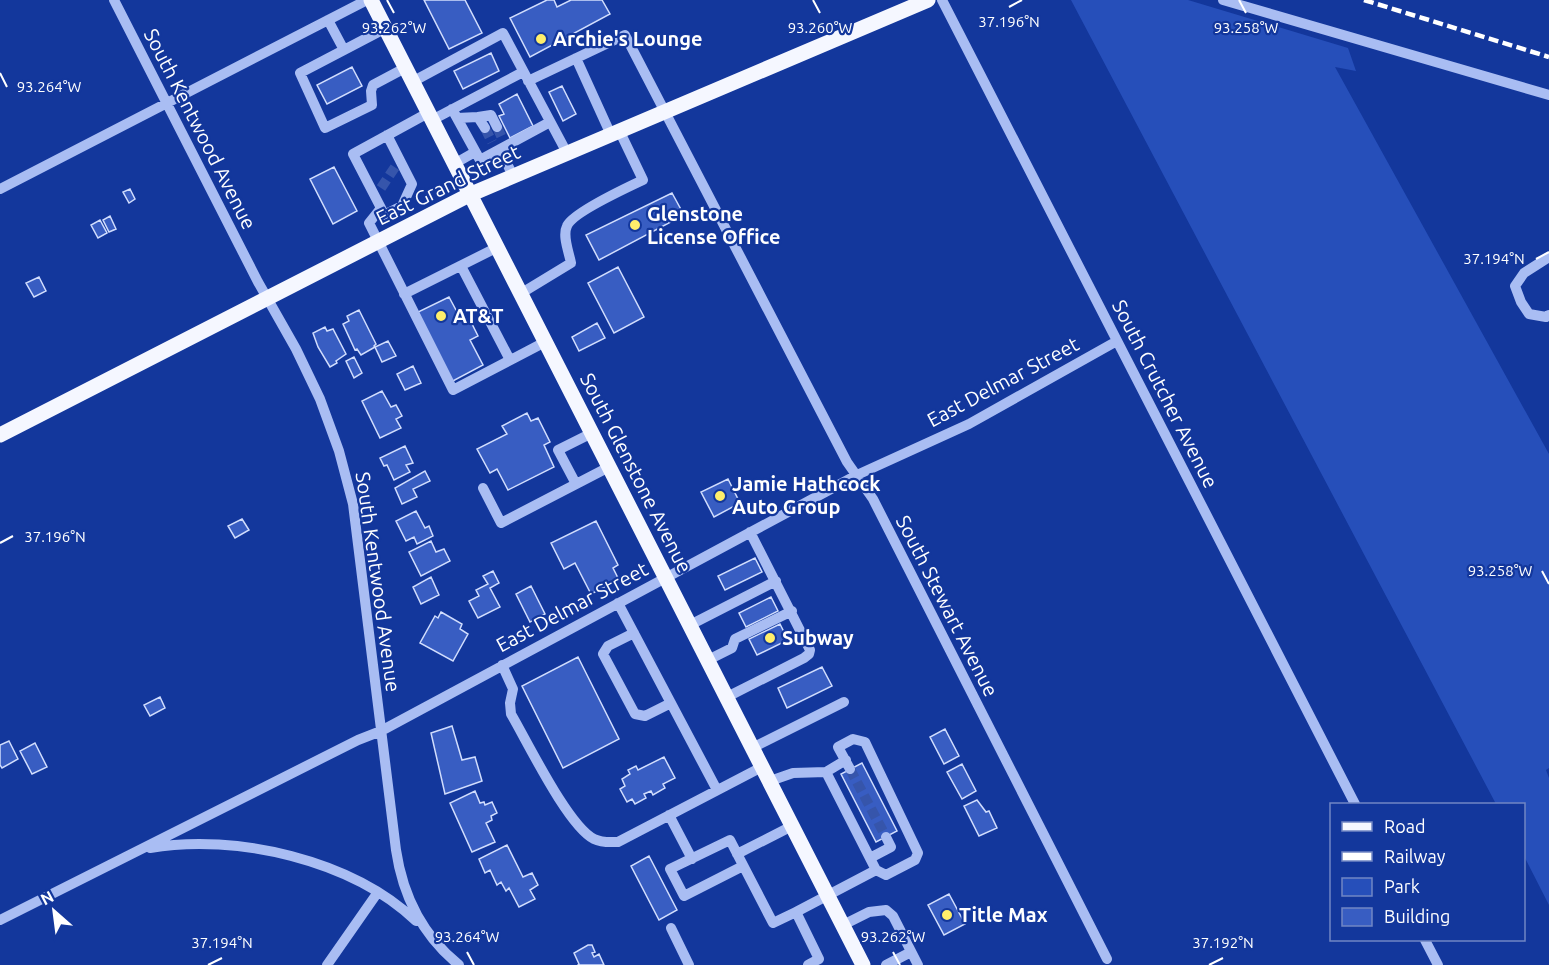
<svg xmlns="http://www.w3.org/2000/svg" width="1549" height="965" font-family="Ubuntu,sans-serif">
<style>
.green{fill:#264fba}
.building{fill:#385dc2;stroke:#d1ddfd;stroke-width:1.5}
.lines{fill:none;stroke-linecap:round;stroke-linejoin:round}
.minor-tunnel{stroke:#3655ab;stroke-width:10;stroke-dasharray:10 5;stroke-linecap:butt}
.minor{stroke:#a9bdf3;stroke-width:10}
.major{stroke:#f5f7ff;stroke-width:15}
.rail{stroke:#fff;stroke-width:4.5;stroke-dasharray:10 4.5;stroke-linecap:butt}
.ticks{fill:none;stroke:#fff;stroke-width:2}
.poi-dot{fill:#ffee6b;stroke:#13379c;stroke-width:2}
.labels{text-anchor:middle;stroke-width:4.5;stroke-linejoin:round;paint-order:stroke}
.poi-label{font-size:20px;font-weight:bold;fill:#fff;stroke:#13379c;text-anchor:start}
.street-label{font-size:20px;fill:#fff;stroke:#13379c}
.ticks-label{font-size:15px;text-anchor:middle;fill:#fff;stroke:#13379c;stroke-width:4.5;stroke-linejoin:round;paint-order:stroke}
</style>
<rect width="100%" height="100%" fill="#13379c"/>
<path class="green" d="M1071,0h117l160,48 8,23 -21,-4 214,387v314l-3,2 3,8v127l-25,-49v-52h-28z"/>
<path class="building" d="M424,0h41l17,33 -33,16z
M547,0h7l3,7 14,-7h31l8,14 -80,43 -20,-39z
M491,53l8,18 -36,18 -9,-18z
M352,67l10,19 -35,18 -10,-19z
M562,86l14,28 -13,7 -14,-29z
M517,94l16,32 -23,12 -11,-22 5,-2 -5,-10z
M334,167l23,44 -24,13 -23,-45z
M130,189l5,10 -6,4 -6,-11z
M672,193l12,22 -85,45 -13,-25z
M110,216l6,13 -7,3 -6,-12z
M100,220l7,13 -9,5 -7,-13z
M618,267l26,50 -30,16 -26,-50z
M39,277l7,14 -12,6 -8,-14z
M449,297l14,26 7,-3 8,16 -8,4 13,25 -32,17 -35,-69z
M359,310l17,34 -2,2 1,1 -14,8 -4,-6 -2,1 -12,-26 6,-3 -2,-5z
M597,323l8,15 -26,13 -7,-14z
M325,327l2,4 6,-2 13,25 -10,7 1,2 -7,4 -12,-20 -5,-14z
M388,341l8,15 -14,6 -7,-15z
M354,357l8,16 -8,5 -8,-17z
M413,366l8,17 -16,7 -8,-16z
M382,391l9,16 5,-2 6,11 -6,3 5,9 -21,10 -18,-37z
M527,413l4,8 7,-3 12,24 -6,3 10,22 -46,23 -11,-21 -7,4 -13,-24 30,-15 -5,-8z
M405,446l8,17 -7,2 4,7 -16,8 -7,-15 -3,1 -4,-8z
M425,471l5,10 -17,8 4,8 -15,7 -7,-16z
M728,479l12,24 -26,14 -13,-25z
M416,511l9,17 4,-2 4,10 -16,8 -3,-7 -8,4 -10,-20z
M242,519l7,11 -14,8 -7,-12z
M596,521l22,44 -5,3 6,12 -28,14 -16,-31 -11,6 -13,-26z
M431,541l5,11 8,-3 6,12 -29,15 -12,-24z
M755,558l7,14 -37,18 -7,-14z
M493,571l6,12 -9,5 10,19 -22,11 -9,-17 10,-5 -3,-6 12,-6 -5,-8z
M431,577l8,18 -18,9 -8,-17z
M531,586l14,28 -15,8 -14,-28z
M771,597l7,14 -32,16 -7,-14z
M441,612l21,12 -2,5 8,5 -15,27 -33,-18 15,-27 3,2z
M780,624l8,16 -31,15 -8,-16z
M578,657l41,82 -56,29 -41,-82z
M822,667l10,19 -45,22 -9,-20z
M160,697l5,11 -15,8 -6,-11z
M452,726l10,34 13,-3 7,24 -37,13 -14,-61z
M945,729l14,27 -15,8 -14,-27z
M9,741l9,18 -16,9 -2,-3v-20z
M35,743l12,24 -15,7 -12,-23z
M664,757l11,21 -12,6 2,4 -12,7 -2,-4 -7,3 2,4 -11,6 -3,-5 -5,3 -7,-13 5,-3 -3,-7 8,-5 -2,-4 8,-4 2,4z
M862,763l35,68 -21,11 -35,-68z
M962,764l14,27 -14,8 -15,-27z
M475,791l5,12 4,-1 1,3 7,-3 5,11 -6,3 1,4 -6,3 9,19 -23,10 -22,-49z
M977,800l9,12 3,-1 8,17 -18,8 -15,-30z
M507,845l16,32 9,-4 6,12 -8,5 5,9 -16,8 -10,-19 -3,3 -5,-9 -4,3 -7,-15 -5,3 -6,-14z
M649,856l28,54 -18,10 -28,-54z
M949,894l16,30 -21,11 -16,-30z
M588,945h4l3,7 -3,1 2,4 5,-3 5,11h-26l1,-1 -5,-11z"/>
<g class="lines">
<path class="minor-tunnel" d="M497,127l6,13
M485,128l7,14
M381,188l16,-24
M850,769l36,68"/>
<path class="minor" d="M114,0l144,282 38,67 24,50 19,52 14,53 43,346c7,47 26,85 63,115
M942,0l413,804
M1223,0l326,95
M328,20l16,30
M386,28l-86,45 25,55 47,-23 -1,-14 2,-6 32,-17
M576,58l35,77
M528,81l97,-46 222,427 26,37 234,460
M412,82l91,-49 64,120
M452,109l28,51 70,-38
M428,113l-75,41 28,54 -12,15 84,167 92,-48
M478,117l13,-2 6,12
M457,118l21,-1 7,11
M432,120l91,-48
M500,149l13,27
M454,164l21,-12
M0,189l367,-189
M381,208l3,7 18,-9 10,-22 -25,-49
M1549,257l-25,16 -9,13 6,16 8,12 17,3 3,-2
M461,266l49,94
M404,294l92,-46
M520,294l51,-31c-2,-11 -9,-27 -4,-37 5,-13 61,-39 76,-46l-23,-48
M576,484l-18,-34 34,-17
M483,488l18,35 108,-56
M618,603l99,187
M690,625l86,-44
M634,633l-26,13 -5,8 32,60 10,2 26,-13
M708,660l24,-12 3,-9 57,-28
M502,665l11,24 -3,14 1,11c17,29 57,112 83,125 8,4 15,3 24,3l144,-75
M727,697l77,-39 5,-4 1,-4 -60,-118
M752,748l92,-46
M826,772l20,-12
M770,781l23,-8 33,-1 50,98 10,5 29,-15 3,-7 -53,-111 -12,-3 -15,8 12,22
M669,815l23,44
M150,848c86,-15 202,12 266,73
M737,854l55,-28
M870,858l21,-11 -5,-10
M743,866l-59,30 -14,-27 60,-29 43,83 23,-11
M0,920l358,-180 23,-9 476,-256 112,-51 148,-83
M843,925l26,-13 17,-2 7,6 25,49
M671,928l18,37
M1425,940l13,25
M327,965l51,-73
M808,965l11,-6 -23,-47 80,-42
M886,965l25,-13"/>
<path class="major" d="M371,0l492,965
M0,435l469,-240 459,-195"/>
<path class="rail" d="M1364,0l185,57"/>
</g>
<path class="ticks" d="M387,0l7,13M813,0l7,13M1239,0l7,13M1009,7l13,-7M0,73l7,14M1536,259l13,-7M0,543l13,-7M1542,571l7,13M467,952l7,13M893,952l7,13M208,965l14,-7M1209,965l14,-7"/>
<g class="poi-dot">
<circle cx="541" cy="39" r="6"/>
<circle cx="635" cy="225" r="6"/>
<circle cx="441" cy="316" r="6"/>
<circle cx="720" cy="496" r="6"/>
<circle cx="770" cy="638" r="6"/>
<circle cx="947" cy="915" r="6"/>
</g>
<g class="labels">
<g class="poi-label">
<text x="553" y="46">Archie's Lounge</text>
<text x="647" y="221">Glenstone<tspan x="647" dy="23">License Office</tspan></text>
<text x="453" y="323">AT&amp;T</text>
<text x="732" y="491">Jamie Hathcock<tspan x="732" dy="23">Auto Group</tspan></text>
<text x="782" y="645">Subway</text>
<text x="959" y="922">Title Max</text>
</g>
<g class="street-label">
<text transform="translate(200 129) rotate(63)" y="7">South Kentwood Avenue</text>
<text transform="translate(448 185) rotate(-26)" y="7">East Grand Street</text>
<text transform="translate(1003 382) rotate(-28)" y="7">East Delmar Street</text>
<text transform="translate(1165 394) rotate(63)" y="7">South Crutcher Avenue</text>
<text transform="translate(636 473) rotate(63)" y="7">South Glenstone Avenue</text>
<text transform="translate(378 582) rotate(82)" y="7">South Kentwood Avenue</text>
<text transform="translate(947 606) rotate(63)" y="7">South Stewart Avenue</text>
<text transform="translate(572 607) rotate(-28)" y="7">East Delmar Street</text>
</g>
</g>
<g class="ticks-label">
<text x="1009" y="27">37.196°N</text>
<text x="394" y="33">93.262°W</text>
<text x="820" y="33">93.260°W</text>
<text x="1246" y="33">93.258°W</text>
<text x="49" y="92">93.264°W</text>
<text x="1494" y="264">37.194°N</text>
<text x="55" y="542">37.196°N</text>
<text x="1500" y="576">93.258°W</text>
<text x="467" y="942">93.264°W</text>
<text x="893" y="942">93.262°W</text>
<text x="222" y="948">37.194°N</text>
<text x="1223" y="948">37.192°N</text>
</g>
<rect x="1330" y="803" width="195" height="138" fill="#13379c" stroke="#7187c4" stroke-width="1.5"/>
<rect x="1342" y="822" width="30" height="9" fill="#f5f7ff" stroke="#7187c4" stroke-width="1.5"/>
<text x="1384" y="833" font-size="18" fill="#ffffff">Road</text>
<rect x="1342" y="852" width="30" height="9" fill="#ffffff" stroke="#7187c4" stroke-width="1.5"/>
<text x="1384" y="863" font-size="18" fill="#ffffff">Railway</text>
<rect x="1342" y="878" width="30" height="18" fill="#264fba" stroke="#7187c4" stroke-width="1.5"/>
<text x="1384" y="893" font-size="18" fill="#ffffff">Park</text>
<rect x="1342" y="908" width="30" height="18" fill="#385dc2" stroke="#7187c4" stroke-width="1.5"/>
<text x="1384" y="923" font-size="18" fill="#ffffff">Building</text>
<g transform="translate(54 911) rotate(332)" stroke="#13379c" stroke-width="4.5" paint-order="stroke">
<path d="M0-4.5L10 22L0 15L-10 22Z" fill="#ffffff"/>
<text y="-9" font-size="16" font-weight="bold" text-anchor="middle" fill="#ffffff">N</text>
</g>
</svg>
